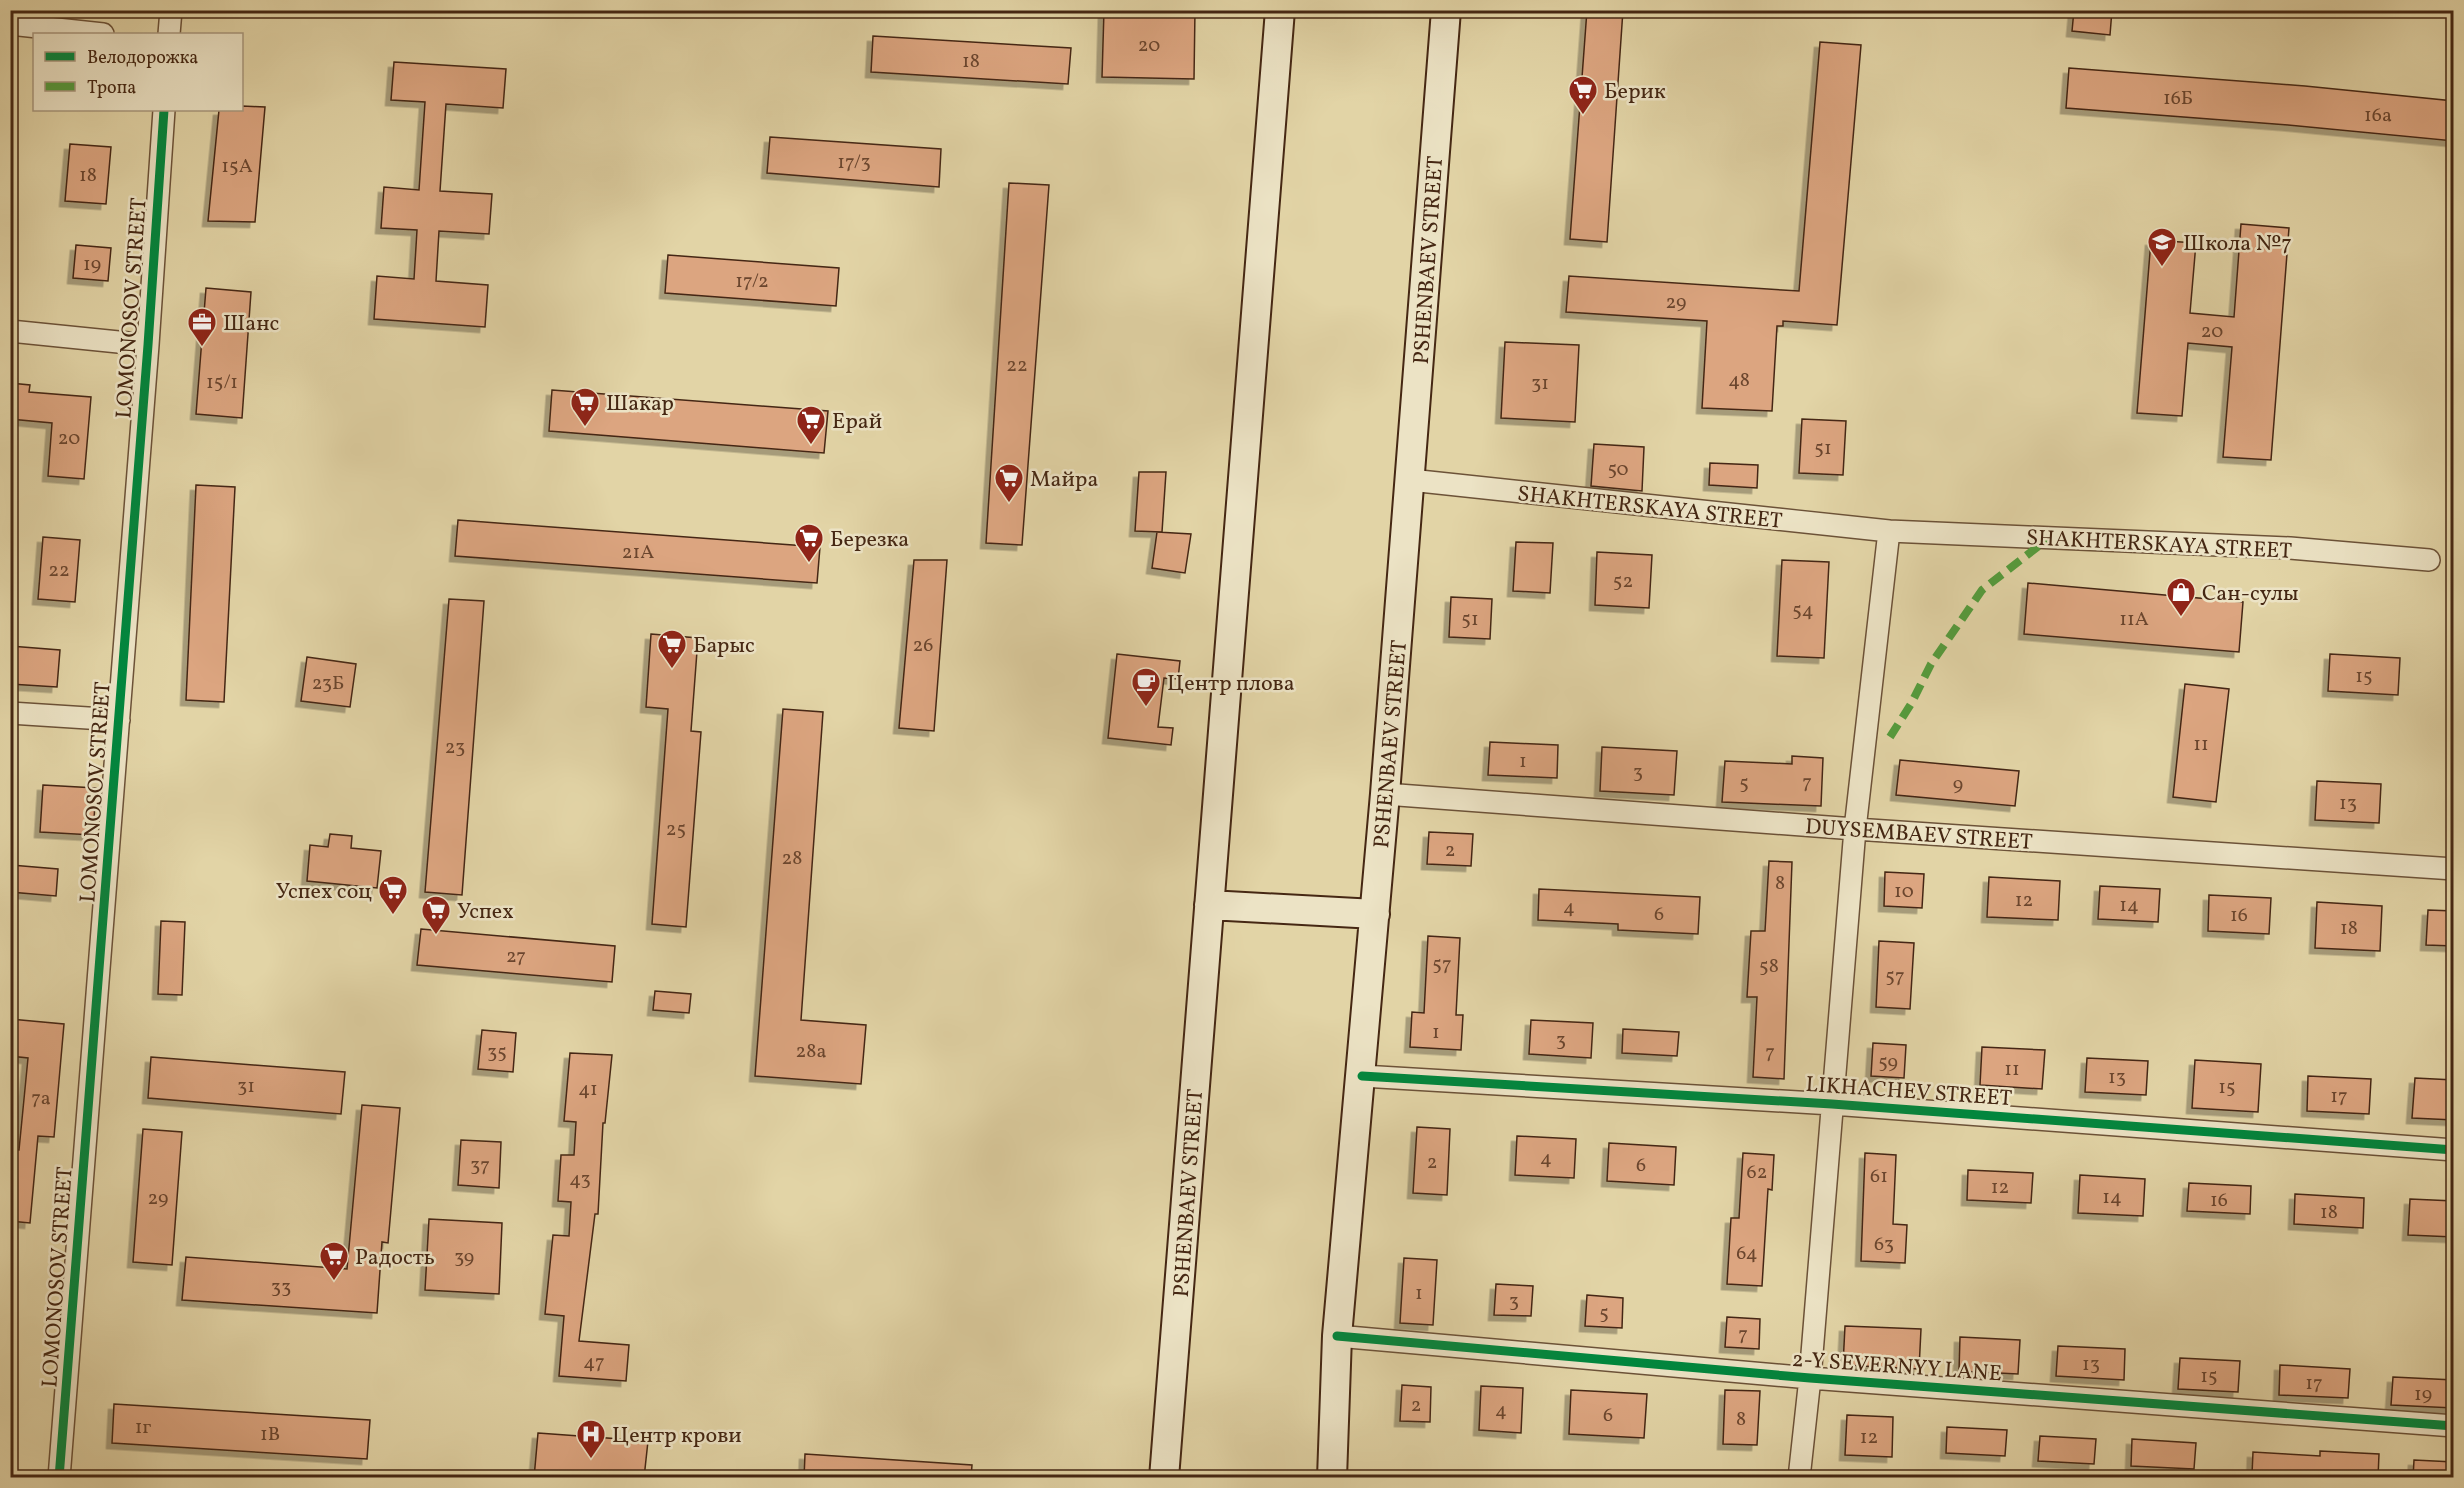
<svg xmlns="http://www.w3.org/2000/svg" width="2464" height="1488" font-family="Vollkorn,serif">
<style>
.building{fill:#dca580;stroke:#452713;stroke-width:1.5;filter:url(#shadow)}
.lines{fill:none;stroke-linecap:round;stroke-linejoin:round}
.minor-casing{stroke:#6c5238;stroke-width:24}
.secondary-casing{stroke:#452713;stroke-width:32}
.minor{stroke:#ece3c5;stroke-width:21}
.secondary{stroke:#ece3c5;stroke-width:28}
.quiet{stroke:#549c3d;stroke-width:8;stroke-dasharray:15 8;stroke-linecap:butt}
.cycleway-casing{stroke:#ece3c5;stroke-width:13}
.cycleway{stroke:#00873e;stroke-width:9}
.labels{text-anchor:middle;stroke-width:5;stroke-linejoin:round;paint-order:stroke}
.number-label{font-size:20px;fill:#6b462e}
.poi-label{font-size:22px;fill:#452713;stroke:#ece3c5;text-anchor:start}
.street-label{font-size:22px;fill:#452713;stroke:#ece3c5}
</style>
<defs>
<filter id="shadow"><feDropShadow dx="-5.5" dy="5.5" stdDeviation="0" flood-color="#0004"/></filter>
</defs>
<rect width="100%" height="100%" fill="#e2d4a6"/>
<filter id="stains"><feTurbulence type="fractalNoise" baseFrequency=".00333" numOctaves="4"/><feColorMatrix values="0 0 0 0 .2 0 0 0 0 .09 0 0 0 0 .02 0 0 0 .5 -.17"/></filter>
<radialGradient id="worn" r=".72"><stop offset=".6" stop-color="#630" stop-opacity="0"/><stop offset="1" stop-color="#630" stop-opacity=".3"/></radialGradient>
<path class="building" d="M1104,10h91l-1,69 -92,-2z
M1587,10h36l-16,232 -37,-3z
M2074,10h38l-2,25 -38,-4z
M873,36l198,12 -3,36 -197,-12z
M1820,42l41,3 -24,280 -54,-4v5h-6l-5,85 -70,-3 5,-87 -141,-9 3,-36 230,15z
M394,62l112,7 -3,39 -57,-4 -6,87 52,3 -3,40 -50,-3 -3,50 52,4 -3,42 -111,-8 3,-43 37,3 3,-49 -36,-2 3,-41 35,3 6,-88 -34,-2z
M2069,68l236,18 149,15v40l-166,-16 -222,-17z
M242,106l23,1 -10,115 -47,-1 11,-111h23z
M770,137l171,12 -2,38 -172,-14z
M70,144l41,3 -5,57 -41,-3z
M1009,183l40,2 -27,360 -36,-2z
M2241,224l48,4 -18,232 -48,-3 9,-110 -44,-4 -6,73 -45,-3 14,-173 45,3 -6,70 44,4z
M76,245l35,3 -3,33 -35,-3z
M668,255l171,13 -3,38 -171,-13z
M206,288l45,4 -9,126 -46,-4z
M1505,342l74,3 -4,77 -74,-4z
M10,383l20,2 -1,7 62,5 -7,82 -36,-3 4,-53 -42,-4z
M552,390l276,21 -4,42 -275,-22z
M1802,419l44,2 -3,54 -44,-2z
M1594,444l50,3 -2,44 -51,-5z
M1710,463l48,2 -1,23 -48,-3z
M1139,472h27l-4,60 -27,-1z
M196,485l39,2 -11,215 -38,-2z
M458,520l362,27 -3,36 -362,-27z
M1157,532l34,2 -6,39 -33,-5z
M43,537l37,3 -5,62 -37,-3z
M1516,542l37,1 -3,50 -37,-2z
M1597,552l55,3 -3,53 -54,-3z
M914,560h33l-13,171 -35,-3z
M1782,560l47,2 -5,96 -47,-2z
M2028,583l215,19 -4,50 -215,-18z
M1451,597l41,2 -2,40 -41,-2z
M449,599l35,2 -22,294 -37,-3z
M651,634l47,4 -7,93 10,1 -15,195 -34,-3 16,-215 -22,-2z
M10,646l50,4 -3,37 -47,-3z
M1117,654l63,7 -2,18 -14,-1 -6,49 15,1 -2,17 -63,-7z
M2330,654l70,4 -2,37 -70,-4z
M307,657l49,7 -6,43 -49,-6z
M2185,684l44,5 -13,113 -43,-5z
M783,709l40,3 -22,308 65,5 -5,59 -106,-8z
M1490,742l68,3 -1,33 -69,-3z
M1602,747l75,4 -3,44 -74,-4z
M1792,756l31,2 -2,48 -99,-4 3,-41 67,3z
M1900,760l119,11 -4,35 -119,-11z
M2317,781l64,3 -2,39 -64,-3z
M43,785l53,3 -3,47 -53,-3z
M1429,832l44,2 -2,32 -44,-2z
M330,834l22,2 -1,12 30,3 -4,37 -70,-7 3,-36 18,2z
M1769,861l23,1 -8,217 -31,-2 4,-80h-10l4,-66h14z
M11,865l47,4 -2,27 -46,-4z
M1885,872l39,2 -2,34 -38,-2z
M1989,877l71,4 -2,39 -71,-3z
M2100,886l60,3 -2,33 -60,-3z
M1539,889l161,8 -2,37 -80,-4v-6l-80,-4z
M2209,895l62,3 -2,36 -61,-3z
M2317,902l65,4 -2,45 -65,-3z
M2428,910l26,1v35l-28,-1z
M161,921l24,1 -3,73 -24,-1z
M421,929l194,17 -3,36 -195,-17z
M1428,936l32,2 -4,77h7l-2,35 -51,-3 2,-35 12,1z
M1879,941l35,2 -4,66 -34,-2z
M655,991l36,3 -2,19 -36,-3z
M10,1019l54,5 -10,113 -16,-1 -8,87 -20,-2v-72l9,1 9,-92 -18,-2z
M1531,1020l62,3 -2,35 -62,-4z
M1623,1029l56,3 -2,24 -55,-3z
M482,1030l34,3 -3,39 -35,-3z
M1873,1043l33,2 -2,33 -33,-2z
M1982,1047l63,3 -3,39 -62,-4z
M570,1053l42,2 -7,68h-2l-5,91h-3l-16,127 50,4 -3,36 -67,-5 5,-60 -19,-2 8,-79 16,1 2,-34 -13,-1 3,-46h13l2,-33 -12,-1z
M151,1057l194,15 -4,42 -193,-16z
M2087,1058l61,3 -2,34 -61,-3z
M2195,1060l66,4 -3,48 -66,-4z
M2308,1076l63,3 -2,35 -62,-3z
M2415,1078l39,2v40l-42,-2z
M362,1105l38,3 -12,135 -6,-1 -5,71 -195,-13 4,-43 161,12z
M1417,1127l33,2 -3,66 -34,-2z
M143,1129l39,3 -10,133 -39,-3z
M1517,1136l59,3 -2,39 -59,-3z
M461,1140l40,2 -2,46 -41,-3z
M1609,1143l67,4 -2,38 -67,-4z
M1743,1153l31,2 -2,35 -4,-1 -6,97 -35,-2 4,-66h8z
M1865,1153l31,2 -3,69 14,1 -2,38 -44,-2z
M1968,1170l65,3 -2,30 -64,-3z
M2080,1175l65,4 -2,37 -65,-3z
M2189,1183l62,3 -1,28 -63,-3z
M2295,1194l69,4 -1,30 -69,-4z
M2410,1199l44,2v36l-46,-2z
M429,1219l73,4 -3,71 -74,-4z
M1404,1258l33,2 -4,65 -33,-2z
M1496,1284l37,2 -2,30 -37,-1z
M1587,1295l36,3 -1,30 -37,-2z
M1727,1317l33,2 -1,30 -34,-2z
M1845,1326l76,3 -2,40 -76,-4z
M1960,1337l60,3 -2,34 -59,-3z
M2058,1346l67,3 -1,31 -68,-4z
M2180,1358l60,3 -2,31 -60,-3z
M2280,1365l70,4 -2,29 -69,-3z
M2393,1377l61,3v28l-63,-3z
M1402,1385l29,2 -1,35 -30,-1z
M1481,1386l42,2 -2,45 -42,-3z
M1571,1390l76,4 -3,44 -75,-4z
M1725,1390l35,1 -3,54 -34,-1z
M114,1404l256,16 -3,39 -255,-16z
M1847,1415l46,2 -1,40 -47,-2z
M1947,1427l60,3 -2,26 -59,-3z
M538,1433l110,8 -4,37h-110z
M2040,1436l56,3 -2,25 -56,-3z
M2132,1439l64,4 -2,26 -63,-3z
M2320,1451l59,3 -1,24 -126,-4 1,-22 67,4z
M805,1454l167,11 -1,13h-167z
M2414,1460l40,2v16h-41z"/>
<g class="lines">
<g class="minor-casing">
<path id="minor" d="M10,24l93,10
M169,34l2,-24
M10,331l138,14
M1410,480l479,51 401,17 139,12
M10,713l109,7
M1385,794l470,35 599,40
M1362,1076l470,28 622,46
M1337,1336l473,42 644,48
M59,1478l89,-1133 16,-235
M1799,1478l11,-100 45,-549 34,-298"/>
</g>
<g class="secondary-casing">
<path id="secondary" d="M1209,905l166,9
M1164,1478l116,-1468
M1332,1478l5,-142 48,-542 61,-784"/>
</g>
<use href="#minor" class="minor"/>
<use href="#secondary" class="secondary"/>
<path class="quiet" d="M1890,737l21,-33 20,-40 51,-74 67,-52"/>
<g class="cycleway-casing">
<path id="cycleway" d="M1362,1076l470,28 622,46
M1337,1336l473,42 644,48
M59,1478l89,-1133 16,-235"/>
</g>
<use href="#cycleway" class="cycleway"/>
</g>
<defs>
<g id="supermarket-pin" transform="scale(1.5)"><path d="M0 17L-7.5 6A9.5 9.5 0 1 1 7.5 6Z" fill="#8f2418" stroke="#ece3c5"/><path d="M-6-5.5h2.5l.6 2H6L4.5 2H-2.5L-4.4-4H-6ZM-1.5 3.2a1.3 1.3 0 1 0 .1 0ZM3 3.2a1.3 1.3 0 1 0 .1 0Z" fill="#fff"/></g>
<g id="school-pin" transform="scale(1.5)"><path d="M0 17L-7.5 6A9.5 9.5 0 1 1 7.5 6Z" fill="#8f2418" stroke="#ece3c5"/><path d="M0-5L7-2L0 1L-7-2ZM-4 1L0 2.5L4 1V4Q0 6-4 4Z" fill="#fff"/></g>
<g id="office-pin" transform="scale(1.5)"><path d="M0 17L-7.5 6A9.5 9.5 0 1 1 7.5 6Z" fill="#8f2418" stroke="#ece3c5"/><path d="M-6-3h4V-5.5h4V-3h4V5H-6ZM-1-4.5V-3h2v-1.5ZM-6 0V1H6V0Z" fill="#fff"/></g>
<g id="shop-pin" transform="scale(1.5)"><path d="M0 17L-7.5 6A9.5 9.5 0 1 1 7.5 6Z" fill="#8f2418" stroke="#ece3c5"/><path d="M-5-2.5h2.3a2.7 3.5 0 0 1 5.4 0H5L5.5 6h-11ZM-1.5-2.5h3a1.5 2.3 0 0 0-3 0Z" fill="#fff"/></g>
<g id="cafe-pin" transform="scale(1.5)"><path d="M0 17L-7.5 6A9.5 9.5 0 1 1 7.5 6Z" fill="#8f2418" stroke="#ece3c5"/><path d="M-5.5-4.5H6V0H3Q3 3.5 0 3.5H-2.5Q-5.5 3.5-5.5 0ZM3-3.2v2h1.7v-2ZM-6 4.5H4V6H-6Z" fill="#fff"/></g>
<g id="hospital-pin" transform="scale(1.5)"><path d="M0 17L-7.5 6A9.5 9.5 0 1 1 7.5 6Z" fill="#8f2418" stroke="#ece3c5"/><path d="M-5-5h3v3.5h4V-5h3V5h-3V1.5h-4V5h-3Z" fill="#fff"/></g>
</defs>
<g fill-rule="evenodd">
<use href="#supermarket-pin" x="1583" y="90"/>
<use href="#school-pin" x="2162" y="242"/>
<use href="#office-pin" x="202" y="322"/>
<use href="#supermarket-pin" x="585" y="402"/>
<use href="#supermarket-pin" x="811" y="420"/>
<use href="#supermarket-pin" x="1009" y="478"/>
<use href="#supermarket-pin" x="809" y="538"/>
<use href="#shop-pin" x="2181" y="592"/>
<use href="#supermarket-pin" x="672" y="644"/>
<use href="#cafe-pin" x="1146" y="682"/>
<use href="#supermarket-pin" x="393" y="890"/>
<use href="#supermarket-pin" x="436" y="910"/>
<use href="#supermarket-pin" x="334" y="1256"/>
<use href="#hospital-pin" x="591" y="1434"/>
</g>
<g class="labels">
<g class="number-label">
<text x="1149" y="51">20</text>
<text x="971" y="67">18</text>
<text x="2178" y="104">16Б</text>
<text x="2378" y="121">16а</text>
<text x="854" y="168">17/3</text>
<text x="237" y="172">15А</text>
<text x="88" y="181">18</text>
<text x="92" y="270">19</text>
<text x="752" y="287">17/2</text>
<text x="1676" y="308">29</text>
<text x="2212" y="337">20</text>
<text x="1017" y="371">22</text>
<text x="1739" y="386">48</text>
<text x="222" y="388">15/1</text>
<text x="1540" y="389">31</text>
<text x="69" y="444">20</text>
<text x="1823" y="454">51</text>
<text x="1618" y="475">50</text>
<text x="638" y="558">21А</text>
<text x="59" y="576">22</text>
<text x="1623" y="587">52</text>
<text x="1803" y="616">54</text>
<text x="1470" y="625">51</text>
<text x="2134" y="625">11А</text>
<text x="923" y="651">26</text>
<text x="2364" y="682">15</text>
<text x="328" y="689">23Б</text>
<text x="2201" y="750">11</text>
<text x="455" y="753">23</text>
<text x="1523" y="767">1</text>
<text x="1638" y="778">3</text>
<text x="1807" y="788">7</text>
<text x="1744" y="789">5</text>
<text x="1958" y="790">9</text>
<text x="2348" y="809">13</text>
<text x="676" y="835">25</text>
<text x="1450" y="856">2</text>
<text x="792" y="864">28</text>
<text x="1780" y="889">8</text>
<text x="1904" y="897">10</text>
<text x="2024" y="906">12</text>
<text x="2129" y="911">14</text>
<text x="1569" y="913">4</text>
<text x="1659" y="920">6</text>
<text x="2239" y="921">16</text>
<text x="2349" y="934">18</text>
<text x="516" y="962">27</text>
<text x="1442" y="970">57</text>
<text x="1769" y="972">58</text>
<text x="1895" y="982">57</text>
<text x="1436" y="1038">1</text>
<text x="1561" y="1046">3</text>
<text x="811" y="1057">28а</text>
<text x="497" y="1058">35</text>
<text x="1770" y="1058">7</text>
<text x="1888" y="1068">59</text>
<text x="2012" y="1075">11</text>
<text x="2117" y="1083">13</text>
<text x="246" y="1092">31</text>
<text x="2227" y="1093">15</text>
<text x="588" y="1095">41</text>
<text x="2339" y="1102">17</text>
<text x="41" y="1104">7а</text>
<text x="1546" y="1164">4</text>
<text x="1432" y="1168">2</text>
<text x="480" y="1171">37</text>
<text x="1641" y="1171">6</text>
<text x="1757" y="1178">62</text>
<text x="1879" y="1182">61</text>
<text x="580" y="1185">43</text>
<text x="2000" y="1193">12</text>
<text x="2112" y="1203">14</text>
<text x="158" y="1204">29</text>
<text x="2219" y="1206">16</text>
<text x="2329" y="1218">18</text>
<text x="1884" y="1250">63</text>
<text x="1747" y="1259">64</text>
<text x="464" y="1263">39</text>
<text x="281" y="1293">33</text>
<text x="1419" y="1299">1</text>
<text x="1514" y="1307">3</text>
<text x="1604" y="1319">5</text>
<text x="1743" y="1340">7</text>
<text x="594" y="1368">47</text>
<text x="2091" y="1370">13</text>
<text x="2209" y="1382">15</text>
<text x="2314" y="1389">17</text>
<text x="2423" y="1400">19</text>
<text x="1416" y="1411">2</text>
<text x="1501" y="1416">4</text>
<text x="1608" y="1421">6</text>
<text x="1741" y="1425">8</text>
<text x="143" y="1433">1г</text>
<text x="270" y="1440">1В</text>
<text x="1869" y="1443">12</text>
</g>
<g class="poi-label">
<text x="1604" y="98">Берик</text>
<text x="2183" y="250">Школа №7</text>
<text x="223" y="330">Шанс</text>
<text x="606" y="410">Шакар</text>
<text x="832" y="428">Ерай</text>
<text x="1030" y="486">Майра</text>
<text x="830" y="546">Березка</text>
<text x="2202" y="600">Сан-сулы</text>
<text x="693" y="652">Барыс</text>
<text x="1167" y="690">Центр плова</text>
<text x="372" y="898" text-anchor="end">Успех соц</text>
<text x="457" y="918">Успех</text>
<text x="355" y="1264">Радость</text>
<text x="612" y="1442">Центр крови</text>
</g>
<g class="street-label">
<text transform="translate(1427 260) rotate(-86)" y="8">PSHENBAEV STREET</text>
<text transform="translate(130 308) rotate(-86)" y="8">LOMONOSOV STREET</text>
<text transform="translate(1650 506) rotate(6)" y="8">SHAKHTERSKAYA STREET</text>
<text transform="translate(2159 543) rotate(3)" y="8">SHAKHTERSKAYA STREET</text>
<text transform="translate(1389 744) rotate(-85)" y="8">PSHENBAEV STREET</text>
<text transform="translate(94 792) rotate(-86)" y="8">LOMONOSOV STREET</text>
<text transform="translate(1919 833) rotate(4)" y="8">DUYSEMBAEV STREET</text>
<text transform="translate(1909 1090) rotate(4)" y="8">LIKHACHEV STREET</text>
<text transform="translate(1187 1193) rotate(-86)" y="8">PSHENBAEV STREET</text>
<text transform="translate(56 1277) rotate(-86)" y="8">LOMONOSOV STREET</text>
<text transform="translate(1897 1365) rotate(4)" y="8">2-Y SEVERNYY LANE</text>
</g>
</g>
<rect width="2464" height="1488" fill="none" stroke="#e2d4a6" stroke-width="36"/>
<rect x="12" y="12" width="2440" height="1464" fill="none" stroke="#452713" stroke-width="3"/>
<rect x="18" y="18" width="2428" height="1452" fill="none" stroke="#452713" stroke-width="1.5"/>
<rect x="33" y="33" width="210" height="78" fill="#ece3c5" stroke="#a9987e" stroke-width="1.5"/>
<rect x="45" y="52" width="30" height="9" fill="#00873e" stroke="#a9987e" stroke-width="1.5"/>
<text x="87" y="63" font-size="18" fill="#452713">Велодорожка</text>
<rect x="45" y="82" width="30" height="9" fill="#549c3d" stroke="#a9987e" stroke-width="1.5"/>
<text x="87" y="93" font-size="18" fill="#452713">Тропа</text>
<rect width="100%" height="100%" filter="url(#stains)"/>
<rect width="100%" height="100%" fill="url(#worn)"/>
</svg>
